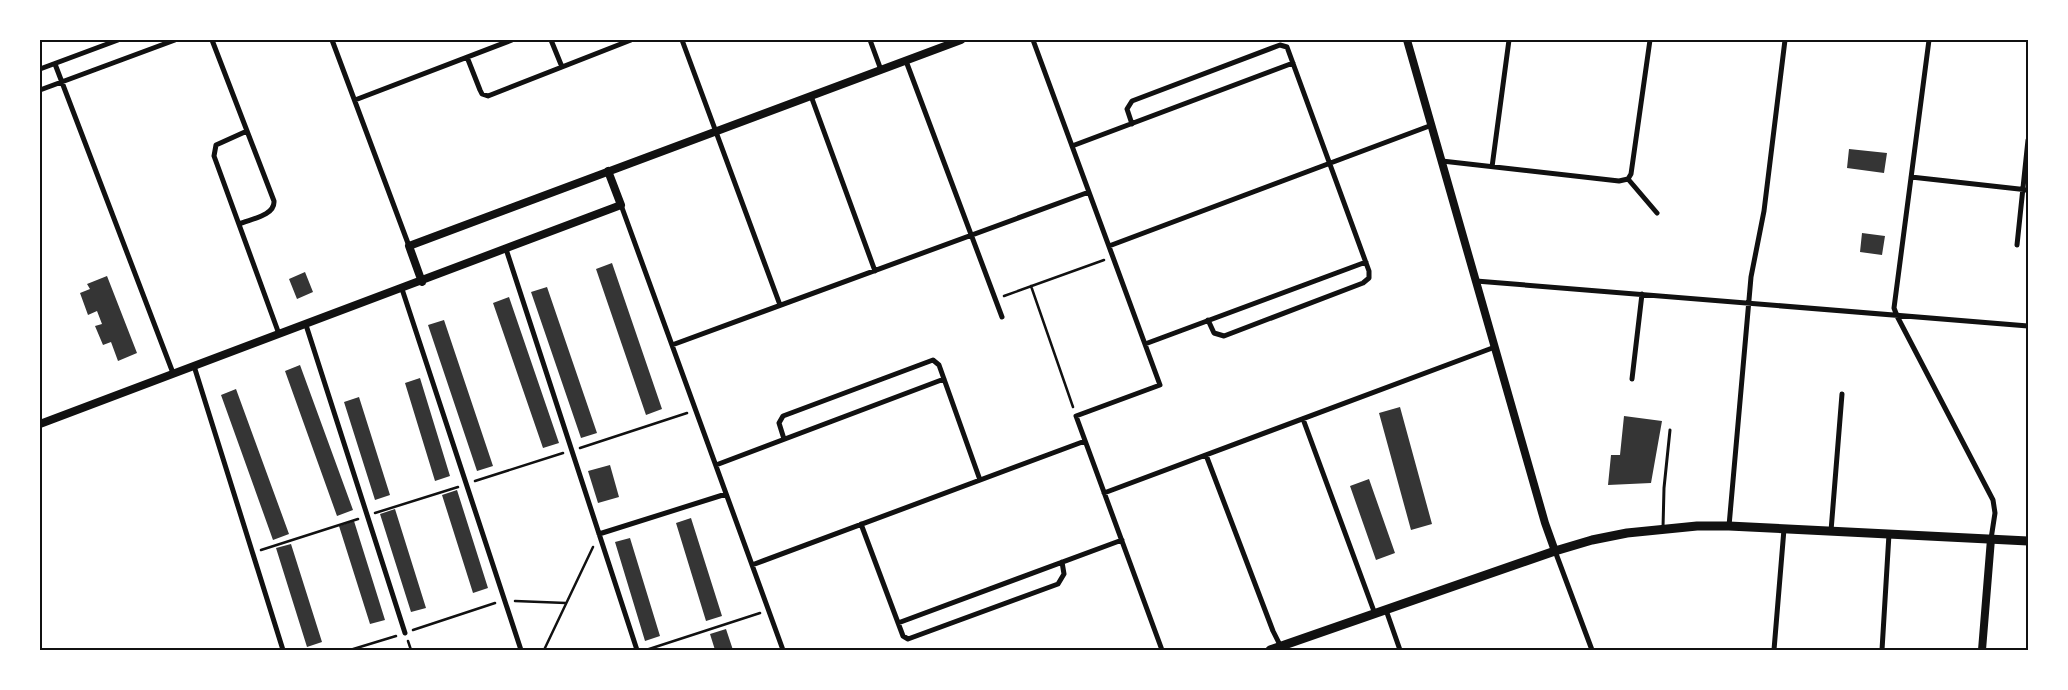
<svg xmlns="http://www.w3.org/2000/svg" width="2068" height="690" font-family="Karla,sans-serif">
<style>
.building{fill:#353535}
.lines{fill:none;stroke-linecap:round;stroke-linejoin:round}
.path{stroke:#111;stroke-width:2.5}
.service{stroke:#111;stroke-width:3}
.minor{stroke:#111;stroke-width:5}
.tertiary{stroke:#111;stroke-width:8}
.secondary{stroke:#111;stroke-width:9}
.neatline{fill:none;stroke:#111;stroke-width:2}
</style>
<rect width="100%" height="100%" fill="#fff"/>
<path class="building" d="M1849,149l38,4 -3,20 -37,-5z
M1862,233l23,3 -3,19 -22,-3z
M612,263l50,146 -16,6 -50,-146z
M305,272l8,20 -16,7 -8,-20z
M107,276l30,77 -19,8 -7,-19 -8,3 -8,-19 7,-2 -5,-13 -9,4 -8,-22 10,-4 -3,-5z
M547,287l50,146 -16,5 -50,-146z
M509,297l50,146 -16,5 -50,-145z
M444,320l49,146 -16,5 -49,-146z
M300,365l53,145 -16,6 -52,-145z
M420,378l30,98 -15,5 -30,-98z
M236,389l53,145 -16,6 -52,-145z
M359,397l31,98 -15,5 -31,-98z
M1400,407l32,117 -21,6 -32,-117z
M1624,416l38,5 -11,62 -43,2 3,-30h9z
M610,465l9,32 -21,6 -10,-32z
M1369,479l26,74 -19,7 -26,-74z
M457,490l31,98 -15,5 -31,-98z
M395,509l31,99 -15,4 -31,-98z
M691,518l31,98 -16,5 -30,-98z
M354,521l31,99 -15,4 -31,-98z
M630,538l30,98 -15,5 -30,-99z
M291,544l31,98 -15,5 -31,-99z
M726,629l7,21h-18l-5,-16z"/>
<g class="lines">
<path class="path" d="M1031,286l42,121
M1004,296l100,-36
M580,448l107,-35
M475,481l88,-28
M375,513l83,-26
M261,550l97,-31
M515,601l51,2
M413,630l82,-27
M408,641l3,9
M350,650l46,-14
M544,650l49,-103
M646,650l114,-37"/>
<path class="service" d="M1663,528l1,-40 6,-58"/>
<path class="minor" d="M212,40l62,161c1,15 -24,18 -35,23
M332,40l77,206
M551,40l11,27
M682,40l98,265
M870,40l11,30
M1033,40l127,345 -84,31 86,234
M1929,40l-35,268 3,8 96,184 2,13 -4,26
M467,57l13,33 2,4 6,2 143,-56
M906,61l96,256
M55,64l118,309
M40,69l78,-29
M40,90l135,-50
M811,96l64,175
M355,100l157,-60
M1132,124l-5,-15 5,-8 148,-56 7,2 82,224v7l-6,5 -139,53 -10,-3 -6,-13
M247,131l-31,14 -2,11 65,178
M1072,146l221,-83
M1442,161l177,20 9,-2
M1492,167l17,-127
M1911,177l117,13
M1628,179l3,-5 19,-134
M1628,179l29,34
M621,205l162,445
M2017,245l11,-105
M1109,246l323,-121
M506,249l131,401
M1476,281l552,45
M402,289l119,361
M306,325l99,308
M1145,344l221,-82
M672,345l417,-153
M194,366l89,284
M1632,379l10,-85
M1303,419l72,195
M784,439l-5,-16 4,-7 150,-56 6,5 41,115
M1206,455l67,176 8,16
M716,465l228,-86
M1104,493l391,-146
M861,524l42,112 5,3 150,-55 6,-10 -2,-12
M1729,526l22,-249 13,-66 21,-171
M1831,531l11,-137
M599,534l127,-40
M1555,551l37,99
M752,565l333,-124
M1386,610l14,40
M898,623l224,-83
M1774,650l10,-121
M1882,650l7,-116"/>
<path class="tertiary" d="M1407,40l138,483 10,28
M422,282l-13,-36 552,-206
M40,424l581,-219 -13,-34
M1982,650l9,-111"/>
<path class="secondary" d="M1270,650l285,-99 37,-11 35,-7 70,-7h32l299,15"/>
</g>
<rect width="2068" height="690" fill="none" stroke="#ffffff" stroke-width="82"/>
<rect x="41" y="41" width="1986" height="608" class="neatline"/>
</svg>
